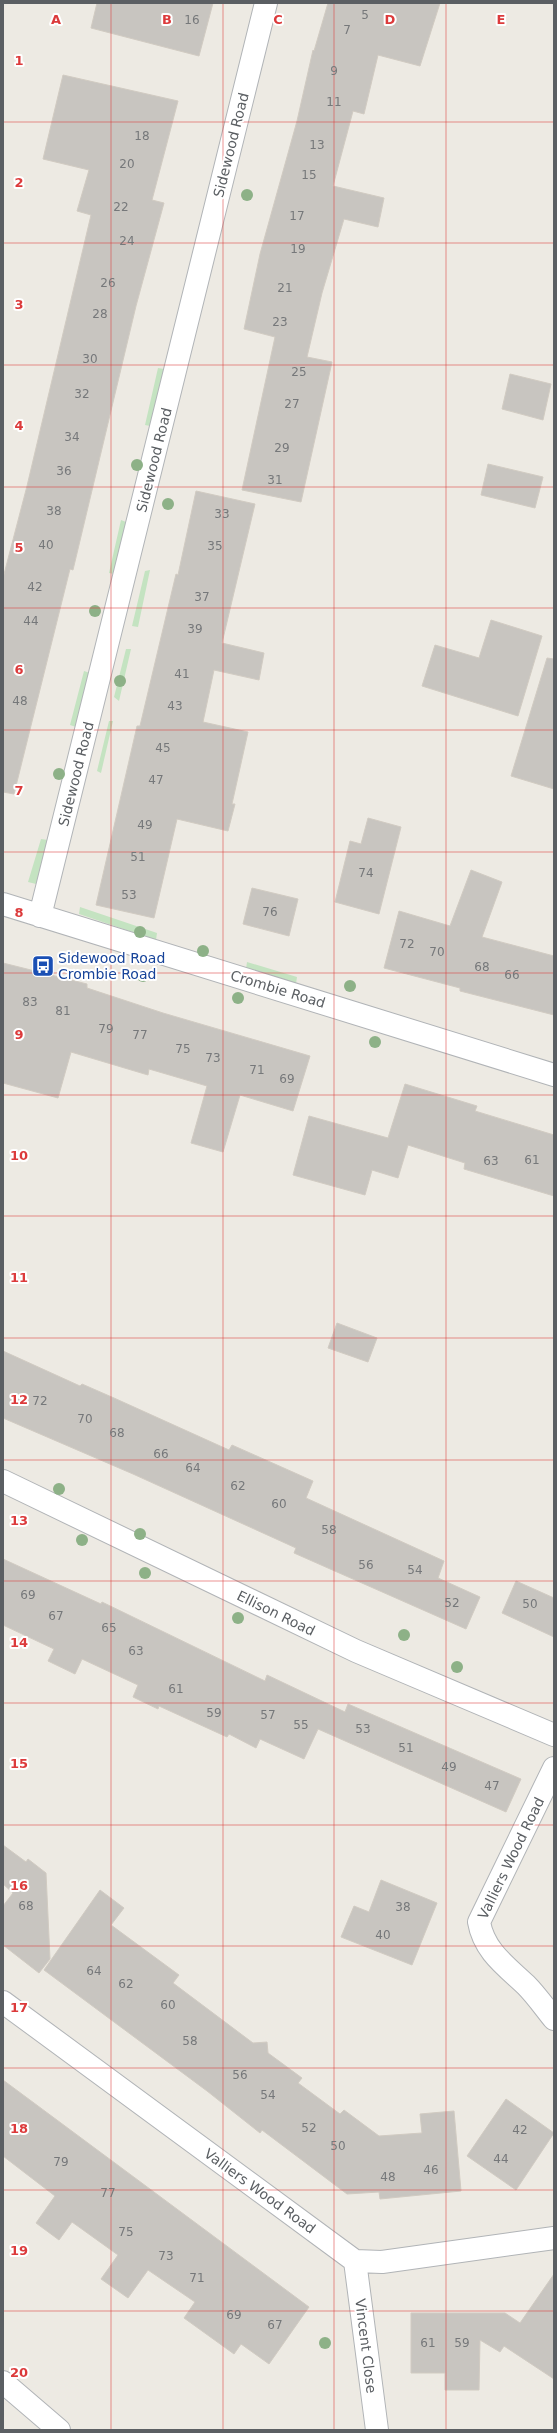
<svg xmlns="http://www.w3.org/2000/svg" width="557" height="2433" font-family="'DejaVu Sans',sans-serif">
<style>
.green{fill:#c4e3c1}
.building{fill:#c8c5c0;stroke:#d1cbc2}
.lines{fill:none;stroke-linecap:round;stroke-linejoin:round}
.minor-casing{stroke:#b1b4b7;stroke-width:24}
.minor{stroke:#fff;stroke-width:22}
.tree{fill:#8db187}
.grid{fill:none;stroke:#dc3a3b;stroke-width:1;stroke-opacity:0.55}
.labels{text-anchor:middle;stroke-width:4;stroke-linejoin:round;paint-order:stroke}
.number-label{font-size:12px;fill:#76787a}
.street-label{font-size:14px;fill:#5b5f63;stroke:#fff}
.transit-label{font-size:14px;fill:#164399;stroke:#fff;text-anchor:start}
.grid-label{font-size:13px;text-anchor:middle;font-weight:bold;fill:#dc3a3b;stroke:#fff;stroke-width:4;stroke-linejoin:round;paint-order:stroke}
</style>
<rect width="100%" height="100%" fill="#edeae3"/>
<path class="green" d="M158,368l6,1 -14,57 -5,-1z
M121,520l5,2 -12,52 -5,-1z
M150,570l-12,57 -6,-1 13,-55z
M126,649h5l-12,52 -5,-4z
M84,671l6,2 -14,54 -6,-2z
M109,721h4l-12,52 -4,-2z
M41,839l7,1 -12,44 -8,-2z
M80,907l77,26 -1,7 -77,-26z
M247,962l50,15 -1,7 -50,-15z"/>
<path class="building" d="M97,3h116l-14,53 -108,-28z
M328,3h112l-20,63 -42,-11 -14,59 -11,-3 -20,75 51,12 -6,29 -34,-8 -22,74 -15,64 25,5 -31,140 -59,-12 33,-153 -31,-8 16,-75 37,-133 16,-71 1,1z
M63,75l115,26 -26,99 12,3 -28,103 -63,264 -3,-1 -56,225 -11,-2v-214l24,-92 64,-271 -14,-4 12,-41 -46,-11z
M510,374l41,10 -8,36 -41,-11z
M488,464l55,13 -8,31 -54,-13z
M196,491l59,13 -33,139 42,10 -5,27 -45,-10 -11,52 45,10 -16,72h3l-7,27 -51,-12 -23,99 -58,-13 41,-179h3l36,-152 2,1z
M491,620l51,16 -24,80 -96,-30 13,-41 44,13z
M547,658l7,1v130l-43,-13z
M368,818l33,9 -22,87 -44,-12 15,-61 11,3z
M471,870l31,12 -20,55 72,19v59l-94,-24v-3l-76,-20 15,-57 51,15z
M252,888l46,11 -9,37 -46,-12z
M3,963l84,21v4l76,25 147,43 -17,55 -53,-16 -17,57 -32,-9 16,-57 -58,-17 -1,6 -77,-23 -13,46 -55,-15z
M405,1084l72,22 -2,5 79,24v61l-90,-27 1,-6 -57,-18 -10,33 -26,-8 -7,25 -72,-20 16,-59 79,22z
M337,1323l40,15 -9,24 -40,-14z
M3,1351l77,35 2,-2 32,14 115,52 3,-5 81,36 -7,17 138,63 -6,17 42,19 -14,32 -172,-76 2,-5 -163,-74 -130,-56z
M3,1559l98,45 1,-2 163,79 2,-6 78,37 3,-8 173,75 -15,33 -188,-83 -14,30 -44,-20 -4,9 -27,-14 -2,3 -68,-31 -1,3 -25,-12 5,-12 -56,-26 -7,15 -27,-13 6,-12 -51,-24z
M516,1581l38,17v39l-52,-24z
M3,1845l23,17 2,-3 18,14 4,86 -11,14 -36,-28v-39l10,-13 -10,-9z
M381,1880l56,23 -25,62 -71,-28 13,-31 15,6z
M100,1890l24,18 -13,17 68,50 -6,8 80,60 14,-1 1,11 34,25 -4,5 42,31 4,-4 35,26 43,-3 -2,-19 34,-3 7,80 -81,8 -1,-7 -32,2 -85,-64 -2,3 -53,-42 -163,-121z
M3,2080l306,227 -40,57 -28,-20 -7,10 -50,-36 11,-16 -47,-32 -20,28 -27,-19 17,-24 -46,-33 -13,18 -23,-17 19,-27 -52,-40z
M506,2099l48,34 -38,57 -49,-34z
M554,2274v105l-50,-33 -4,6 -20,-12 -1,50h-34v-17h-34v-60h94l15,10z"/>
<g class="lines">
<g class="minor-casing">
<path id="minor" d="M3,904l551,171
M40,916l226,-913
M3,1481l353,170 198,84
M554,1768l-75,154c5,29 27,44 47,63 10,10 19,23 28,34
M3,2002l352,259 27,1 172,-24
M355,2261l22,169
M3,2382l56,48"/>
</g>
<use href="#minor" class="minor"/>
</g>
<g class="tree">
<circle cx="247" cy="195" r="6"/>
<circle cx="137" cy="465" r="6"/>
<circle cx="168" cy="504" r="6"/>
<circle cx="95" cy="611" r="6"/>
<circle cx="120" cy="681" r="6"/>
<circle cx="59" cy="774" r="6"/>
<circle cx="140" cy="932" r="6"/>
<circle cx="203" cy="951" r="6"/>
<circle cx="143" cy="976" r="6"/>
<circle cx="350" cy="986" r="6"/>
<circle cx="238" cy="998" r="6"/>
<circle cx="375" cy="1042" r="6"/>
<circle cx="59" cy="1489" r="6"/>
<circle cx="140" cy="1534" r="6"/>
<circle cx="82" cy="1540" r="6"/>
<circle cx="145" cy="1573" r="6"/>
<circle cx="238" cy="1618" r="6"/>
<circle cx="404" cy="1635" r="6"/>
<circle cx="457" cy="1667" r="6"/>
<circle cx="325" cy="2343" r="6"/>
</g>
<path class="grid" d="M111,3v2427M223,3v2427M334,3v2427M446,3v2427M3,122h551M3,243h551M3,365h551M3,487h551M3,608h551M3,730h551M3,852h551M3,973h551M3,1095h551M3,1216h551M3,1338h551M3,1460h551M3,1581h551M3,1703h551M3,1825h551M3,1946h551M3,2068h551M3,2190h551M3,2311h551"/>
<defs>
<g id="bus-square" transform="scale(1.15)"><rect x="-9" y="-9" width="18" height="18" rx="4" fill="#1a4fb4" stroke="#fff"/><path d="M-5-6H5V4H4V6H2V4H-2V6H-4V4H-5ZM-3.5-4V0h7V-4ZM-3.5 1.2v1.5H-2V1.2ZM2 1.2v1.5H3.5V1.2Z" fill="#fff"/></g>
</defs>
<g fill-rule="evenodd">
<use href="#bus-square" x="43" y="966"/>
</g>
<g class="labels">
<g class="number-label">
<text x="365" y="19">5</text>
<text x="192" y="24">16</text>
<text x="347" y="34">7</text>
<text x="334" y="75">9</text>
<text x="334" y="106">11</text>
<text x="142" y="140">18</text>
<text x="317" y="149">13</text>
<text x="127" y="168">20</text>
<text x="309" y="179">15</text>
<text x="121" y="211">22</text>
<text x="297" y="220">17</text>
<text x="127" y="245">24</text>
<text x="298" y="253">19</text>
<text x="108" y="287">26</text>
<text x="285" y="292">21</text>
<text x="100" y="318">28</text>
<text x="280" y="326">23</text>
<text x="90" y="363">30</text>
<text x="299" y="376">25</text>
<text x="82" y="398">32</text>
<text x="292" y="408">27</text>
<text x="72" y="441">34</text>
<text x="282" y="452">29</text>
<text x="64" y="475">36</text>
<text x="275" y="484">31</text>
<text x="54" y="515">38</text>
<text x="222" y="518">33</text>
<text x="46" y="549">40</text>
<text x="215" y="550">35</text>
<text x="35" y="591">42</text>
<text x="202" y="601">37</text>
<text x="31" y="625">44</text>
<text x="195" y="633">39</text>
<text x="182" y="678">41</text>
<text x="20" y="705">48</text>
<text x="175" y="710">43</text>
<text x="163" y="752">45</text>
<text x="156" y="784">47</text>
<text x="145" y="829">49</text>
<text x="138" y="861">51</text>
<text x="366" y="877">74</text>
<text x="129" y="899">53</text>
<text x="270" y="916">76</text>
<text x="407" y="948">72</text>
<text x="437" y="956">70</text>
<text x="482" y="971">68</text>
<text x="512" y="979">66</text>
<text x="30" y="1006">83</text>
<text x="63" y="1015">81</text>
<text x="106" y="1033">79</text>
<text x="140" y="1039">77</text>
<text x="183" y="1053">75</text>
<text x="213" y="1062">73</text>
<text x="257" y="1074">71</text>
<text x="287" y="1083">69</text>
<text x="532" y="1164">61</text>
<text x="491" y="1165">63</text>
<text x="40" y="1405">72</text>
<text x="85" y="1423">70</text>
<text x="117" y="1437">68</text>
<text x="161" y="1458">66</text>
<text x="193" y="1472">64</text>
<text x="238" y="1490">62</text>
<text x="279" y="1508">60</text>
<text x="329" y="1534">58</text>
<text x="366" y="1569">56</text>
<text x="415" y="1574">54</text>
<text x="28" y="1599">69</text>
<text x="452" y="1607">52</text>
<text x="530" y="1608">50</text>
<text x="56" y="1620">67</text>
<text x="109" y="1632">65</text>
<text x="136" y="1655">63</text>
<text x="176" y="1693">61</text>
<text x="214" y="1717">59</text>
<text x="268" y="1719">57</text>
<text x="301" y="1729">55</text>
<text x="363" y="1733">53</text>
<text x="406" y="1752">51</text>
<text x="449" y="1771">49</text>
<text x="492" y="1790">47</text>
<text x="26" y="1910">68</text>
<text x="403" y="1911">38</text>
<text x="383" y="1939">40</text>
<text x="94" y="1975">64</text>
<text x="126" y="1988">62</text>
<text x="168" y="2009">60</text>
<text x="190" y="2045">58</text>
<text x="240" y="2079">56</text>
<text x="268" y="2099">54</text>
<text x="309" y="2132">52</text>
<text x="520" y="2134">42</text>
<text x="338" y="2150">50</text>
<text x="501" y="2163">44</text>
<text x="61" y="2166">79</text>
<text x="431" y="2174">46</text>
<text x="388" y="2181">48</text>
<text x="108" y="2197">77</text>
<text x="126" y="2236">75</text>
<text x="166" y="2260">73</text>
<text x="197" y="2282">71</text>
<text x="234" y="2319">69</text>
<text x="275" y="2329">67</text>
<text x="428" y="2347">61</text>
<text x="462" y="2347">59</text>
</g>
<g class="street-label">
<text transform="translate(231 145) rotate(-76)" y="5">Sidewood Road</text>
<text transform="translate(154 460) rotate(-76)" y="5">Sidewood Road</text>
<text transform="translate(76 774) rotate(-76)" y="5">Sidewood Road</text>
<text transform="translate(278 989) rotate(17)" y="5">Crombie Road</text>
<text transform="translate(276 1613) rotate(26)" y="5">Ellison Road</text>
<text transform="translate(511 1858) rotate(-64)" y="5">Valliers Wood Road</text>
<text transform="translate(260 2191) rotate(36)" y="5">Valliers Wood Road</text>
<text transform="translate(366 2346) rotate(83)" y="5">Vincent Close</text>
</g>
<g class="transit-label">
<text x="58" y="963">Sidewood Road<tspan x="58" dy="16">Crombie Road</tspan></text>
</g>
</g>
<g class="grid-label">
<text x="56" y="24">A</text>
<text x="167" y="24">B</text>
<text x="278" y="24">C</text>
<text x="390" y="24">D</text>
<text x="501" y="24">E</text>
<text x="19" y="65">1</text>
<text x="19" y="187">2</text>
<text x="19" y="309">3</text>
<text x="19" y="430">4</text>
<text x="19" y="552">5</text>
<text x="19" y="674">6</text>
<text x="19" y="795">7</text>
<text x="19" y="917">8</text>
<text x="19" y="1039">9</text>
<text x="19" y="1160">10</text>
<text x="19" y="1282">11</text>
<text x="19" y="1404">12</text>
<text x="19" y="1525">13</text>
<text x="19" y="1647">14</text>
<text x="19" y="1768">15</text>
<text x="19" y="1890">16</text>
<text x="19" y="2012">17</text>
<text x="19" y="2133">18</text>
<text x="19" y="2255">19</text>
<text x="19" y="2377">20</text>
</g>
<rect width="557" height="2433" fill="none" stroke="#5b5f63" stroke-width="8"/>
</svg>
